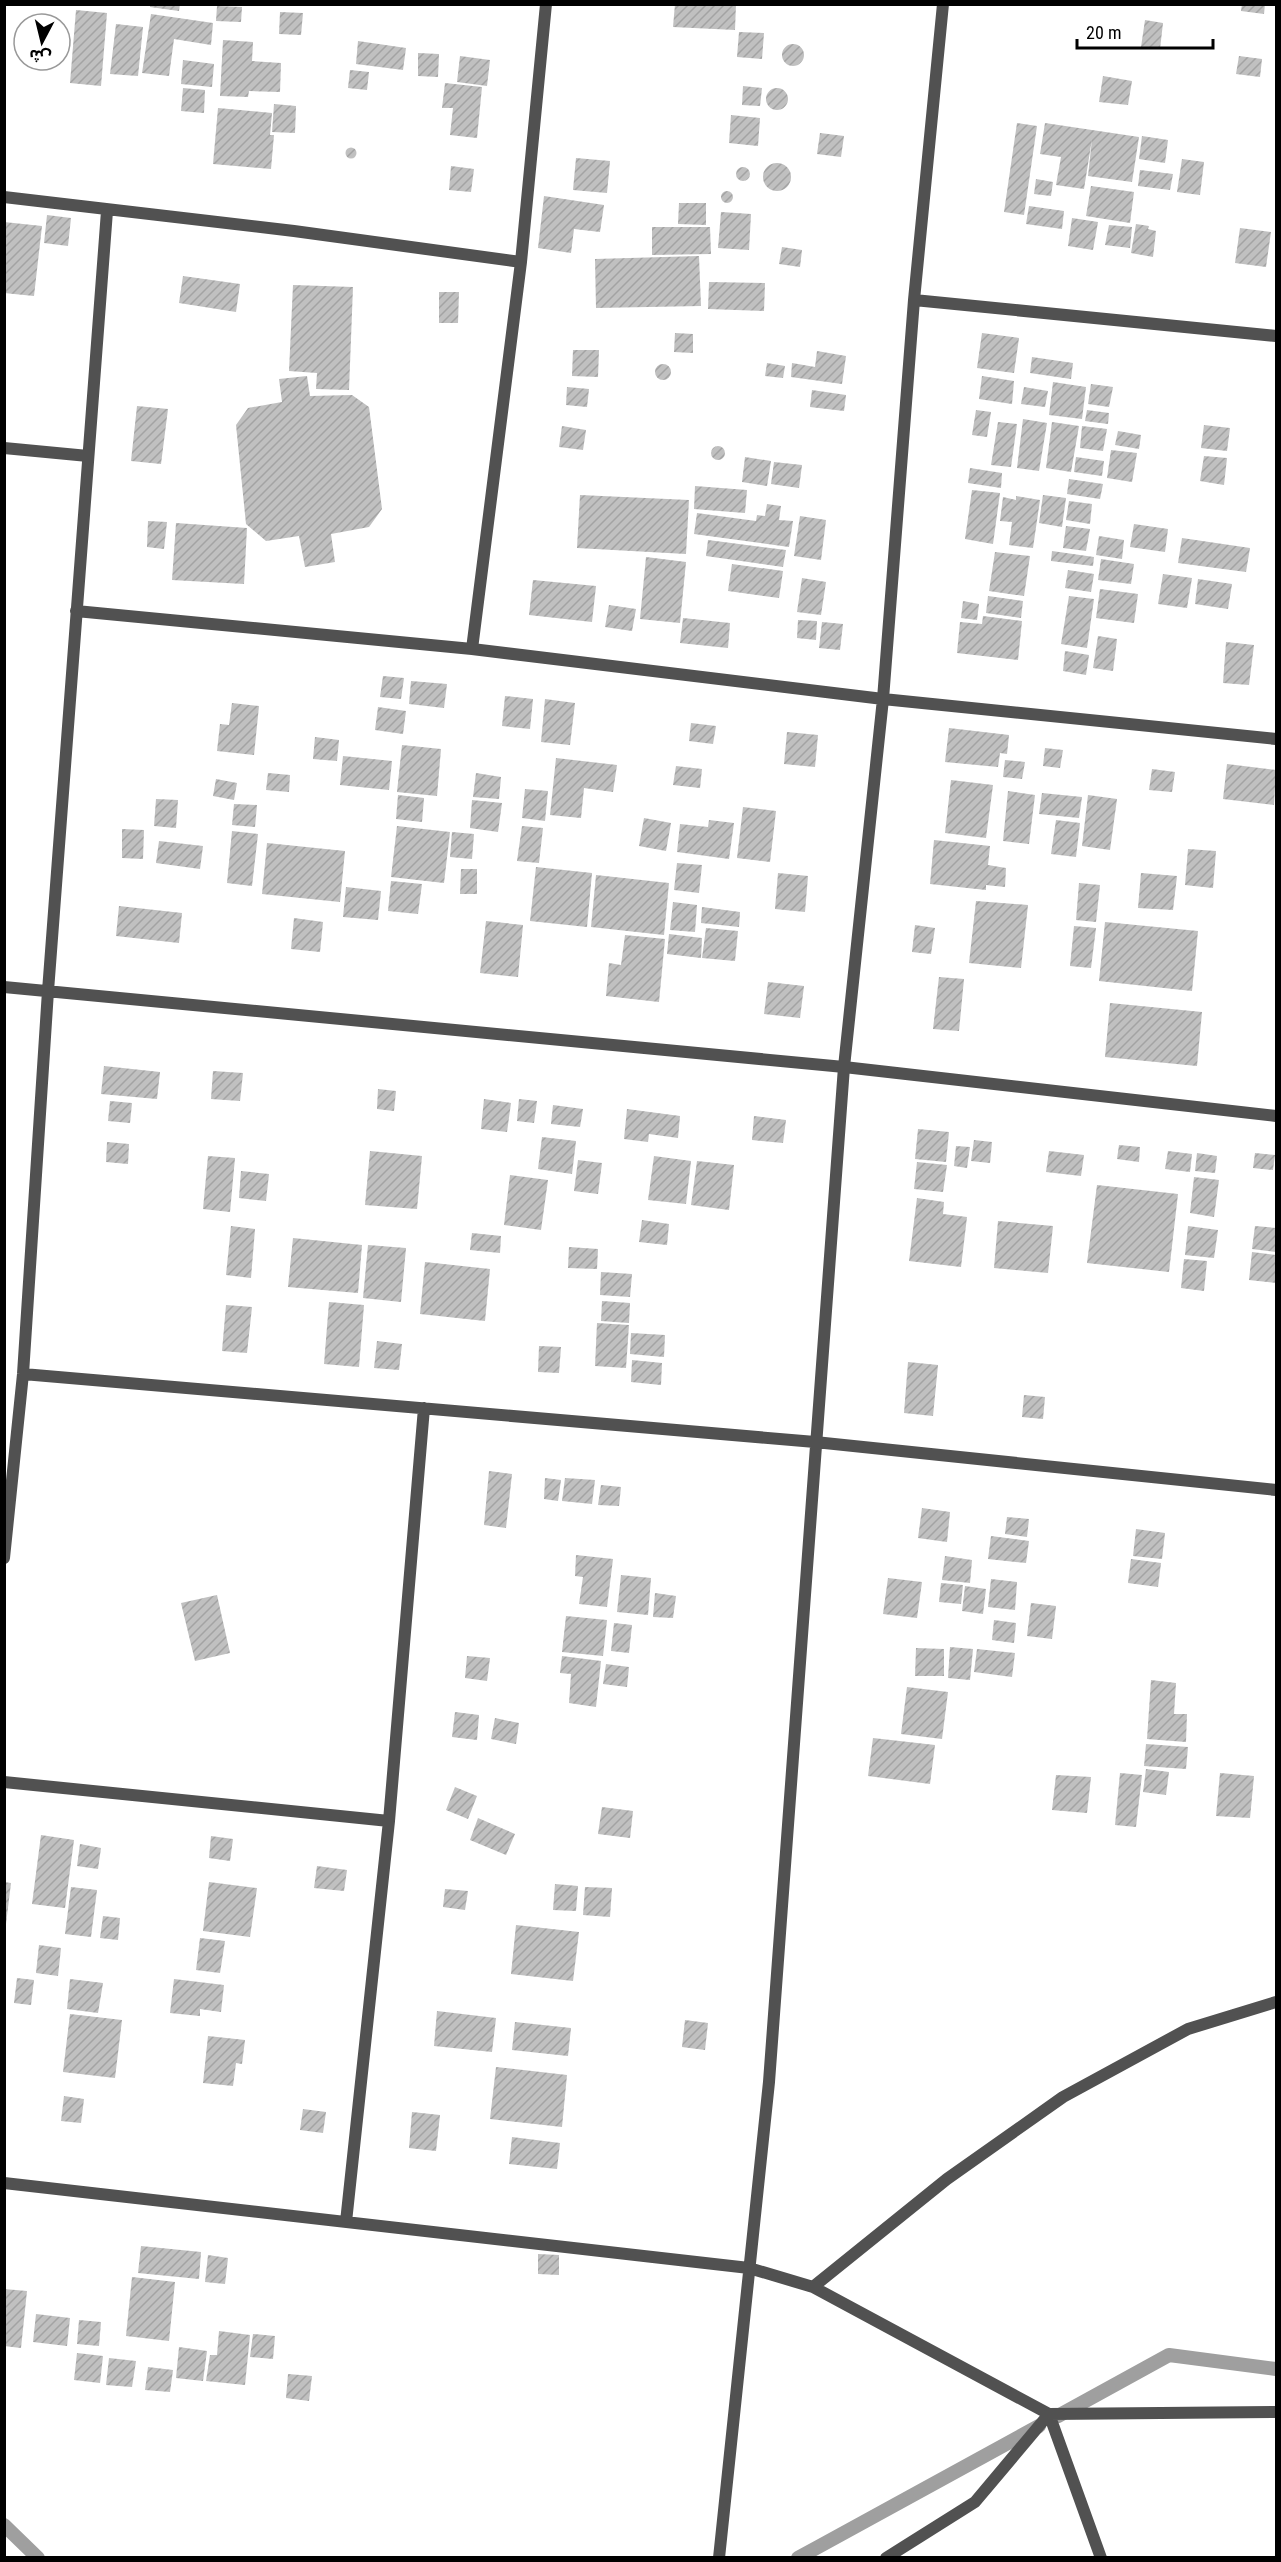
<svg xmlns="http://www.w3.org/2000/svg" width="1281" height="2562" font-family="'Roboto Condensed','Noto Sans Arabic',sans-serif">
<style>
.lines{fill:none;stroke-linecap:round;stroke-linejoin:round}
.stream{stroke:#9f9f9f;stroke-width:14}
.building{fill:url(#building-hatch)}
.street{stroke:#515151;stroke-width:12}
</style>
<defs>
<pattern id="building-hatch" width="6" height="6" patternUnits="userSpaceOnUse" patternTransform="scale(1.5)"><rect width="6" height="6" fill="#c0c0c0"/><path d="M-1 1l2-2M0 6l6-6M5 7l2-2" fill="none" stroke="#a3a3a3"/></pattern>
</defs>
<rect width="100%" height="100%" fill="#fff"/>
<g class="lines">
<path class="stream" d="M1058,2416l111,-61 107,14
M4,2525l34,33
M798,2558l241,-132"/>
</g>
<path class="building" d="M150,4h30l-1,7 -29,-4z
M675,4h61l-1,26 -62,-3z
M1242,4h23l-1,10 -23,-3z
M217,6l25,1 -1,15 -25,-1z
M76,10l31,3 -6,73 -31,-3z
M280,12l23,1 -2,22 -22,-1z
M151,14l62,9 -2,22 -37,-6 -5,37 -27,-3z
M1145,20l18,3 -3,26 -19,-2z
M116,24l27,3 -5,49 -28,-2z
M739,32l25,1 -2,26 -25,-2z
M223,40l30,2 -1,19 29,2 -1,29 -31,-1 -1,6 -28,-1z
M358,41l48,7 -3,22 -47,-6z
M782 55a11 11 0 1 1 22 0a11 11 0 1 1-22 0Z
M418,53l21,1 -1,23 -20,-1z
M460,56l30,4 -3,26 -30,-4z
M1239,56l23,3 -2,18 -24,-3z
M183,60l31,4 -2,23 -31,-3z
M350,70l19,2 -2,18 -19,-2z
M1103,76l29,5 -4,24 -29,-3z
M445,83l37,4 -5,51 -27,-3 3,-27h-11z
M743,86l19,2 -2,18 -18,-1z
M766 99a11 11 0 1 1 22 0a11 11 0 1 1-22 0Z
M183,88l22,2 -1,23 -23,-2z
M274,104l22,2 -1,27 -23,-1z
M218,108l54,5 -2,22h4l-3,34 -58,-5z
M731,115l29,3 -2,28 -29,-3z
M1017,123l20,3 -13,89 -20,-3z
M1045,123l94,14 -7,45 -44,-6 4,-37 -8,50 -28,-4 5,-28 -21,-3z
M820,133l24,3 -3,21 -24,-3z
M1142,136l26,4 -3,23 -26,-4z
M345.5 153a5.5 5.5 0 1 1 11 0a5.5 5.5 0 1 1-11 0Z
M576,158l34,3 -3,32 -34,-3z
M1182,159l22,3 -4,33 -23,-3z
M763 177a14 14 0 1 1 28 0a14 14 0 1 1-28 0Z
M451,166l23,3 -3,23 -22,-2z
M736 174a7 7 0 1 1 14 0a7 7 0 1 1-14 0Z
M1140,170l33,4 -3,16 -32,-4z
M1036,179l17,3 -2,14 -17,-2z
M1091,186l43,6 -4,31 -44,-7z
M721 197a6 6 0 1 1 12 0a6 6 0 1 1-12 0Z
M544,196l60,9 -4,27 -26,-3 -3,24 -33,-5z
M679,203h27v22l-28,-1z
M1029,206l35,5 -2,18 -36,-5z
M721,212l30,2 -2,36 -31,-2z
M47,215l24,3 -3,28 -24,-3z
M1072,218l26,4 -5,28 -25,-4z
M4,222l38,4 -8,70 -30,-3z
M1136,224l13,2 -1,3 8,2 -3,26 -22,-4z
M1109,225l23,2 -2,21 -25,-3z
M652,227h58l1,27 -59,1z
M1240,228l31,4 -5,35 -31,-4z
M782,247l20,3 -2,17 -21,-3z
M699,256l2,50 -105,2 -1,-49z
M183,276l57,8 -4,28 -57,-9z
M709,282l56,1 -1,28 -56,-2z
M293,285l60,2 -4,103 -33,-1 1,-16 -28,-2z
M439,292h20l-1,31h-19z
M675,333l18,1v19l-19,-1z
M982,333l37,5 -5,35 -37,-5z
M573,350h26l-1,27 -26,-1z
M817,351l29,5 -4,28 -51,-7 1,-14 23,4z
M1032,357l41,6 -2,16 -41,-6z
M767,363l18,3 -2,12 -18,-2z
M655 372a8 8 0 1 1 16 0a8 8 0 1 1-16 0Z
M307,376l3,20 42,-1 17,12 13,102 -13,18 -38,7 4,28 -30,5 -6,-31 -33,5 -20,-17 -10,-99 12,-17 34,-6 -3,-23z
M982,376l32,5 -2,23 -33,-5z
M1053,382l33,5 -4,32 -33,-4z
M1091,384l22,3 -4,20 -21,-3z
M567,387l22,2 -2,18 -21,-2z
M1024,387l24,4 -3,16 -24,-3z
M812,390l34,5 -2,16 -34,-4z
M137,406l31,3 -7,55 -30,-3z
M976,410l15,2 -4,25 -15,-2z
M1087,410l22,3 -1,11 -23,-3z
M1023,419l24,4 -8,48 -22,-3z
M998,422l19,2 -6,43 -20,-2z
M1052,422l27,4 -8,46 -25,-4z
M1204,425l26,3 -3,23 -26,-3z
M562,426l24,4 -3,20 -24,-3z
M1082,426l25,3 -4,22 -23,-3z
M1118,431l23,4 -2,14 -24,-4z
M711 453a7 7 0 1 1 14 0a7 7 0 1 1-14 0Z
M1111,450l26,3 -5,29 -25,-4z
M1204,456l23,2 -3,27 -24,-4z
M745,457l26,4 -4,25 -25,-4z
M1076,457l28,4 -2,15 -28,-4z
M774,462l28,3 -3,23 -28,-4z
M970,468l32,5 -1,15 -33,-5z
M1069,479l34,5 -3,15 -33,-5z
M695,486l52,4 -2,23 -51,-4z
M972,490l28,3 -7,51 -28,-5z
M580,495l109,5 -3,54 -109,-6z
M1043,495l23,3 -4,29 -23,-4z
M1016,496l24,4 -7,48 -24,-3 3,-23 -12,-1 3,-24 13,3z
M1069,501l23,3 -2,20 -24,-4z
M767,504l14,2 -2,14 14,1 -4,26 -95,-13 3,-21 59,8 1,-6 8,1z
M800,516l26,4 -5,40 -27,-4z
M148,521l19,1 -3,27 -17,-2z
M176,523l71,5 -3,56 -72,-4z
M1134,524l34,5 -3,23 -35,-5z
M1066,526l24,3 -4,22 -23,-3z
M1099,536l25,4 -2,19 -26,-4z
M1182,538l68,10 -4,24 -68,-9z
M708,540l78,10 -3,17 -77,-11z
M1052,551l42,6 -1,9 -42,-5z
M995,552l35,4 -6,40 -35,-5z
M646,557l40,5 -6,61 -40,-4z
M1101,559l33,5 -3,20 -33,-4z
M732,564l51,7 -4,27 -51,-7z
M1068,570l26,4 -3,18 -26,-4z
M1163,574l29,4 -5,30 -29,-4z
M802,578l24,4 -5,33 -24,-3z
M1198,579l34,5 -4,25 -33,-5z
M533,580l63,6 -4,36 -63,-7z
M1100,589l38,5 -4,29 -38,-5z
M988,596l35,5 -2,17 -35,-5z
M1069,596l25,3 -7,49 -26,-4z
M963,601l16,3 -2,16 -16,-2z
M609,605l27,4 -4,22 -27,-4z
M983,616l39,5 -4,39 -61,-7 3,-31 22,2z
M683,618l47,5 -2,25 -48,-5z
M798,620l19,1 -1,19 -19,-2z
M822,622l21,2 -3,26 -21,-2z
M1098,636l19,3 -4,32 -20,-3z
M1226,642l28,3 -5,40 -26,-2z
M1065,651l24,4 -3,20 -23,-4z
M383,676l21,2 -3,21 -21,-2z
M411,681l36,3 -3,24 -35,-4z
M505,696l28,3 -3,30 -28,-3z
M545,699l30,4 -5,42 -29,-3z
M232,703l27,3 -5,49 -37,-4 3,-27 9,1z
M378,707l28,4 -3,23 -28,-4z
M691,723l25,3 -3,18 -24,-3z
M949,728l60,7 -2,19 -7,-1 -2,14 -53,-5z
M787,732l31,3 -3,32 -31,-3z
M315,737l24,3 -2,21 -24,-2z
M402,745l39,4 -4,47 -40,-4z
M1045,748l18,2 -3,18 -17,-2z
M343,756l49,5 -3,29 -49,-5z
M556,758l61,7 -4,27 -29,-4 -3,30 -31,-3z
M1005,760l20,2 -3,17 -19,-2z
M1227,764l49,6 -2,35 -51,-6z
M676,766l26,3 -2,19 -27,-3z
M1152,769l23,3 -3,20 -23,-2z
M268,773l22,2 -1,17 -23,-2z
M476,773l25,4 -2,22 -26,-2z
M216,779l21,4 -3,17 -21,-4z
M951,780l42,5 -7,53 -41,-5z
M525,789l23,2 -3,30 -23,-3z
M1008,791l27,4 -6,49 -26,-3z
M1042,793l40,4 -3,21 -40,-4z
M398,795l26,3 -2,24 -26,-3z
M1088,795l29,4 -7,51 -28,-4z
M156,799l22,1 -2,28 -22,-2z
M472,800l30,3 -4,29 -28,-4z
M234,804l23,1 -2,22 -23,-2z
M743,807l33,4 -6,51 -33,-4z
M644,818l27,5 -5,28 -27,-5z
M709,820l25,3 -5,36 -52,-7 3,-28 28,3z
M1056,820l24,3 -4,34 -25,-3z
M397,826l53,6 -6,51 -53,-6z
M522,826l21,2 -4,35 -22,-2z
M122,829l22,1 -1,29 -21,-1z
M232,831l26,3 -6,52 -25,-3z
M452,832l22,2 -2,25 -22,-2z
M934,840l56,6 -2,19 18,3 -1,19 -19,-2v5l-56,-6z
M159,841l44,5 -3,23 -44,-6z
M267,843l78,8 -5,51 -78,-8z
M1188,849l28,2 -3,37 -28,-3z
M677,863l25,2 -3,28 -25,-3z
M536,867l56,6 -5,54 -57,-6z
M461,869h16v25h-17z
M778,873l30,3 -3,36 -30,-3z
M1141,873l36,3 -4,34 -35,-2z
M596,875l73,8 -5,52 -73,-8z
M391,881l31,3 -4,30 -30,-3z
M1079,883l21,2 -4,37 -20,-2z
M346,887l35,4 -3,29 -35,-3z
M976,901l52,4 -7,63 -52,-5z
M673,902l24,3 -2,27 -25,-2z
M119,906l63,7 -3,30 -63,-7z
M702,907l38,5 -1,15 -38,-4z
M294,918l29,4 -3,30 -29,-3z
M486,921l37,4 -5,52 -38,-4z
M1105,922l93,9 -6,60 -93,-10z
M915,925l20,3 -4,26 -19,-2z
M1074,926l22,2 -5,40 -21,-2z
M706,928l32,3 -3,30 -33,-3z
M669,934l33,4 -1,20 -34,-4z
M625,935l40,4 -6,63 -53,-6 3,-33 12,2z
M939,977l25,2 -5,52 -26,-2z
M768,982l36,4 -4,32 -36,-4z
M1110,1003l92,9 -5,54 -92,-9z
M104,1066l56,6 -3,27 -56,-5z
M213,1071l30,2 -3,28 -29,-2z
M378,1089l18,2 -2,20 -17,-2z
M484,1099l27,4 -4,29 -26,-3z
M519,1099l18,2 -3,22 -17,-2z
M110,1101l22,2 -2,20 -22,-2z
M553,1105l30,4 -3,18 -29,-3z
M627,1109l53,7 -2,22 -29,-4 -1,8 -24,-3z
M754,1116l32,4 -3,23 -31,-3z
M918,1129l31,3 -3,30 -31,-3z
M542,1137l34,4 -4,33 -34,-5z
M974,1140l18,2 -2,21 -19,-2z
M107,1142l22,2 -1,20 -22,-2z
M1119,1145l21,2 -1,15 -22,-3z
M956,1146l14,1 -3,21 -13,-2z
M370,1151l52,5 -5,53 -52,-4z
M1049,1151l35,4 -3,21 -35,-4z
M1168,1151l24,3 -2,18 -25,-3z
M1197,1153l20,3 -2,17 -20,-2z
M1255,1153l20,2 -2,15 -20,-2z
M208,1156l27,2 -5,54 -27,-3z
M654,1156l37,5 -5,43 -38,-4z
M578,1160l24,3 -4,31 -24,-3z
M697,1161l37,4 -5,45 -38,-5z
M917,1162l30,3 -4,27 -29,-3z
M241,1171l28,3 -3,27 -27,-3z
M510,1175l38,5 -7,50 -37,-5z
M1194,1177l25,3 -5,37 -24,-4z
M1097,1185l81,9 -9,78 -82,-9z
M917,1198l27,4 -1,12 24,3 -6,50 -52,-6z
M642,1220l27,4 -2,21 -28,-3z
M998,1221l55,5 -5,47 -54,-5z
M231,1226l24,3 -4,49 -25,-3z
M1188,1226l30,4 -4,28 -29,-3z
M1255,1226l21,2v24l-24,-3z
M472,1233l29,3 -1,17 -30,-3z
M293,1238l69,7 -4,48 -70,-6z
M368,1245l38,3 -5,54 -38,-4z
M569,1247l29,2 -1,20 -29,-1z
M1252,1252l24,3v28l-27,-3z
M1184,1259l23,2 -3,30 -23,-3z
M425,1262l65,7 -5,52 -65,-7z
M601,1272l31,2 -2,23 -30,-2z
M602,1301l28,2 -1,20 -28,-2z
M329,1302l35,3 -5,62 -35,-3z
M226,1305l26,2 -5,46 -25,-2z
M597,1323l32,2 -3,43 -31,-2z
M631,1333l34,2 -1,22 -34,-3z
M377,1341l25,3 -3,26 -25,-2z
M539,1346l22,1 -2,26 -21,-1z
M632,1360l30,3 -1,22 -30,-3z
M908,1362l30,3 -5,51 -29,-3z
M1024,1395l21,2 -2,22 -21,-2z
M489,1471l23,3 -6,54 -22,-3z
M545,1478l16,2 -3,21 -14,-2z
M565,1478l30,2 -3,24 -30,-3z
M601,1485l20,2 -2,19 -21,-1z
M922,1508l28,4 -3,30 -29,-4z
M1007,1517l22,2 -2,18 -22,-3z
M1136,1529l29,4 -3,26 -29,-3z
M991,1536l38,5 -3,22 -38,-4z
M576,1555l37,4 -6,48 -28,-3 4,-27 -8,-1z
M945,1556l27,4 -2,23 -28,-3z
M1131,1559l30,4 -3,24 -30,-4z
M621,1575l30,3 -3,37 -31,-3z
M888,1578l34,4 -5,36 -34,-4z
M991,1579l26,3 -2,28 -27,-3z
M941,1583l22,2 -2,19 -22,-2z
M965,1586l21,3 -3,25 -21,-3z
M655,1593l21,3 -3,22 -20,-1z
M217,1595l13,58 -35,8 -14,-58z
M1031,1603l25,3 -4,33 -25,-3z
M566,1616l41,4 -4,36 -41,-4z
M994,1620l22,3 -2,20 -22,-3z
M614,1623l18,2 -3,28 -18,-2z
M950,1647l23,2 -3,31 -22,-2z
M916,1648l28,1v27h-29z
M977,1649l38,4 -3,24 -38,-5z
M467,1656l23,2 -3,23 -22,-3z
M562,1656l39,5 -5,46 -27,-4 2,-29 -11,-1z
M606,1664l23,3 -2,20 -24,-3z
M1151,1680l25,3 -2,31h13l-1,28 -39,-3z
M907,1687l41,5 -6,47 -41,-5z
M455,1712l24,3 -2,25 -25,-3z
M495,1718l24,5 -3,21 -25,-5z
M873,1738l62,7 -5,39 -62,-8z
M1146,1744l42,3 -2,22 -42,-3z
M1146,1769l23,3 -3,23 -23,-3z
M1120,1773l22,2 -6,52 -21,-2z
M1220,1773l34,3 -4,42 -34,-2z
M1056,1775l35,2 -4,36 -35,-3z
M455,1787l22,9 -9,23 -22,-9z
M602,1807l31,4 -3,27 -32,-4z
M478,1818l37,16 -9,21 -36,-15z
M41,1835l33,5 -9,68 -33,-4z
M211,1836l22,3 -3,22 -21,-3z
M80,1844l21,4 -3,21 -21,-3z
M317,1866l30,4 -3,21 -30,-3z
M4,1882l7,1 -5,41h-2z
M209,1882l48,6 -7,49 -47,-6z
M555,1884l23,2 -2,25 -23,-1z
M71,1887l26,3 -6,47 -26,-3z
M585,1887l27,1 -2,29 -27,-2z
M445,1889l23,2 -3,19 -22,-3z
M103,1916l17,2 -2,22 -18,-2z
M516,1925l63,7 -6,49 -62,-7z
M200,1938l25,3 -5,32 -24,-3z
M39,1945l22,3 -3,28 -22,-3z
M17,1978l17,2 -3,25 -17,-2z
M70,1979l33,4 -5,30 -31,-4z
M174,1979l50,6 -3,27 -21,-3v7l-30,-3z
M437,2011l59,7 -4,34 -58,-6z
M70,2014l52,6 -7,58 -52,-6z
M685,2020l23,3 -3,27 -23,-3z
M515,2022l56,6 -3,28 -56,-6z
M208,2036l37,4 -3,24 -6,-1 -3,23 -30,-3z
M496,2067l71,8 -5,52 -72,-8z
M64,2096l20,3 -3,24 -20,-2z
M303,2109l23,3 -3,21 -23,-3z
M412,2112l28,3 -4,36 -27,-3z
M512,2137l48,6 -3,26 -48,-5z
M141,2246l60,6 -2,27 -61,-6z
M538,2254l21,1v20l-21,-1z
M208,2255l20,3 -3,26 -20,-2z
M132,2277l43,5 -6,59 -43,-5z
M4,2289l23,2 -6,57 -17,-2z
M36,2314l34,4 -3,28 -34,-4z
M79,2320l22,2 -2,24 -22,-2z
M219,2331l31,4 -5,50 -39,-4 4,-26h7z
M253,2334l22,2 -2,23 -23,-2z
M179,2347l28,4 -4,30 -27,-3z
M77,2353l26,3 -3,27 -26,-3z
M109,2358l27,3 -4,26 -26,-2z
M148,2367l25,3 -3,22 -25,-2z
M288,2374l24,2 -3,25 -23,-3z"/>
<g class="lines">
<path class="street" d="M4,197l290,34 227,31
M914,300l362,36
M4,448l84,8
M76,611l396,38 411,50 393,40
M472,649l49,-387 25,-258
M4,987l840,80 432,49
M23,1374l792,68 461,48
M4,1558l19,-184 25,-383 59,-780
M4,1782l385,39
M4,2183l745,85 64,19 236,127 52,144
M346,2222l43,-401 35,-413
M813,2287l134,-108 116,-82 125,-68 88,-27
M719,2558l50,-476 75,-1015 39,-368 31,-399 29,-296
M886,2558l89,-56 74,-88 227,-2"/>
</g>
<rect width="1281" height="2562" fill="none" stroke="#000000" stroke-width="12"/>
<g transform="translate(42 42) rotate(187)"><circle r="28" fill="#ffffff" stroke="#999999" stroke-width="1.5"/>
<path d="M0-4.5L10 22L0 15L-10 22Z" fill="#000000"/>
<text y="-9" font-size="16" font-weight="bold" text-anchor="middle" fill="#000000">ش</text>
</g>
<path d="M1077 39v9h136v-9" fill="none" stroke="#000000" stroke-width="3"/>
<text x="1086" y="39" font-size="18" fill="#000000" stroke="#ffffff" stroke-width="4.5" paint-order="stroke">20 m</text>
</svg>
